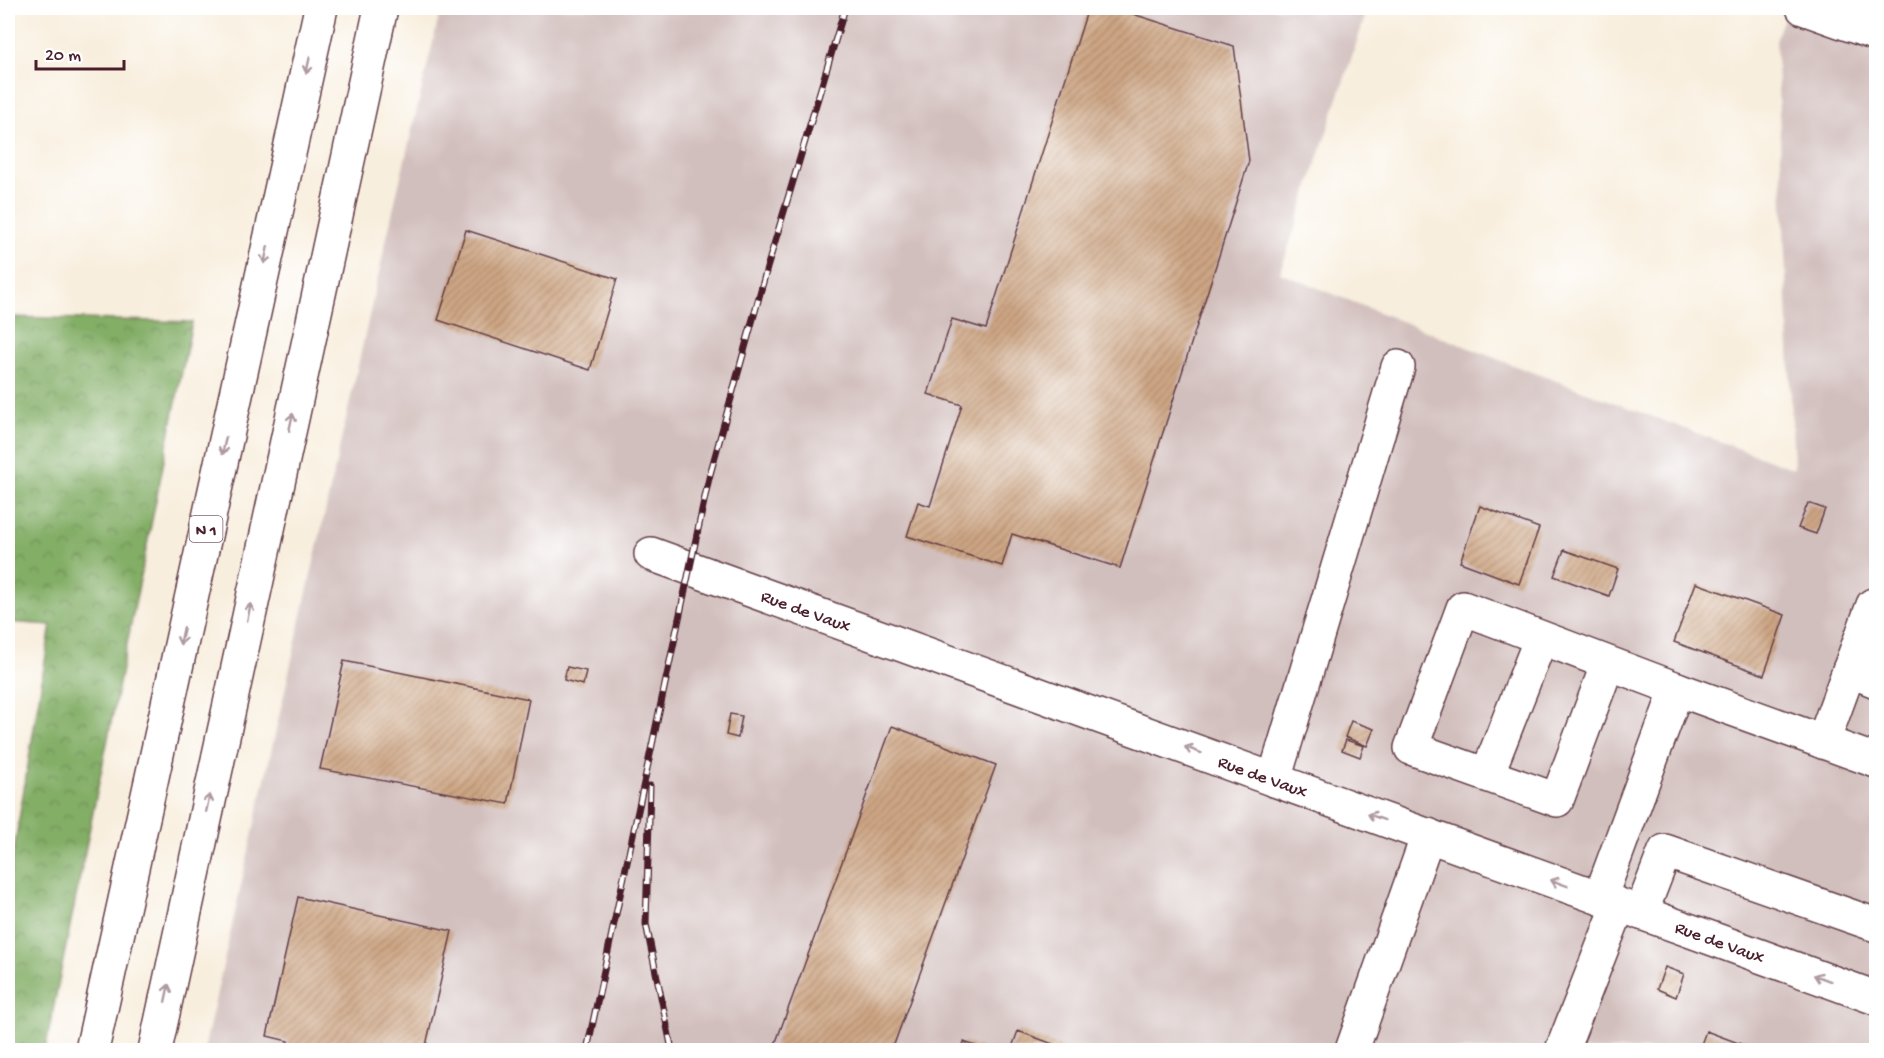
<svg xmlns="http://www.w3.org/2000/svg" width="1884" height="1058" font-family="'Gochi Hand',sans-serif">
<style>
.industrial{fill:#d1bfbd}
.forest{fill:url(#forest-crowns);stroke:#666648;stroke-width:1.5}
.building{fill:url(#building-hatch)}
.lines{fill:none;stroke-linecap:round;stroke-linejoin:round}
.minor-casing{stroke:#643e46;stroke-width:36}
.highway-casing{stroke:#643e46;stroke-width:36}
.minor{stroke:#fff;stroke-width:33}
.highway{stroke:#fff;stroke-width:33}
.rail-casing{stroke:#4a1f2b;stroke-width:7}
.rail{stroke:#fff;stroke-width:4.5;stroke-dasharray:14;stroke-linecap:butt}
.oneway{stroke:#ae9aa0}
.labels{text-anchor:middle;stroke-width:5;stroke-linejoin:round;paint-order:stroke}
.shield{fill:#fff;stroke:#80626b;stroke-width:1.5}
.shield-label{font-size:16px;font-weight:bold;fill:#4a1f2b}
.street-label{font-size:18px;fill:#4a1f2b;stroke:#fff}
</style>
<defs>
<pattern id="forest-crowns" width="20" height="18" patternUnits="userSpaceOnUse" patternTransform="scale(1.5)"><rect width="20" height="18" fill="#83ae66"/><path d="M2 6a3 3 0 1 1 6 0M12 15a3 3 0 1 1 6 0" fill="none" stroke="#6d8d54"/></pattern>
<pattern id="building-hatch" width="6" height="6" patternUnits="userSpaceOnUse" patternTransform="scale(1.5)"><rect width="6" height="6" fill="#cea684"/><path d="M-1 1l2-2M0 6l6-6M5 7l2-2" fill="none" stroke="#a9876c"/></pattern>
</defs>
<rect width="100%" height="100%" fill="#fff"/>
<filter id="ink" filterUnits="userSpaceOnUse"><feTurbulence type="fractalNoise" baseFrequency=".0167" numOctaves="2"/><feDisplacementMap in="SourceGraphic" scale="12" xChannelSelector="R" yChannelSelector="G"/><feConvolveMatrix kernelMatrix="1 2 1 2 8 2 1 2 1" color-interpolation-filters="sRGB"/></filter>
<filter id="wash" filterUnits="userSpaceOnUse"><feTurbulence type="fractalNoise" baseFrequency=".008" numOctaves="4" result="noise"/><feDisplacementMap in="SourceGraphic" scale="24" xChannelSelector="R" yChannelSelector="G"/><feGaussianBlur stdDeviation="1.35" result="paint"/><feColorMatrix in="noise" values="0 0 0 0 0 0 0 0 0 0 0 0 0 0 0 0 0 1.4 0 .05"/><feComposite in="paint" operator="in"/></filter>
<g filter="url(#wash)">
<rect width="100%" height="100%" fill="#f8eedd"/>
<path class="industrial" d="M441,8h927l-88,265 222,88 292,108 -18,-430 12,-31h88v1042h-1672l192,-853z"/>
<path class="forest" d="M8,317l184,5 -147,728h-37v-164l43,-261 -43,-3z"/>
<g id="blocks">
<path class="building" d="M1088,8h26l120,38 15,115 -129,407 -108,-34 -10,32 -95,-30 11,-34 12,4 32,-101 -34,-11 24,-75 34,10z
M466,230l151,49 -27,91 -152,-50z
M1808,503l17,6 -9,25 -18,-6z
M1480,506l59,22 -20,56 -59,-22z
M1564,550l54,19 -9,27 -55,-20z
M1696,583l89,32 -21,60 -90,-33z
M344,661l185,38 -21,105 -188,-35z
M567,667l19,4 -3,14 -19,-5z
M730,714l12,2 -4,22 -12,-3z
M1351,721l23,8 -7,17 -22,-9z
M892,726l104,39 -104,285h-119z
M1346,740l18,6 -4,11 -18,-7z
M298,897l154,34 -27,119h-139l2,-9 -21,-5z
M1665,967l19,7 -8,23 -19,-8z
M1018,1031l51,19h-58z
M1706,1031l51,19h-58z
M964,1042l23,8h-26z"/>
</g>
</g>
<g filter="url(#ink)">
<use href="#blocks" fill-opacity="0" stroke="#643e46" stroke-width="1.5"/>
<g class="lines">
<g class="minor-casing">
<g id="minor">
<path d="M1803,8l73,26"/>
<path id="s1" d="M651,554l1225,444"/>
<path d="M1608,663l-51,137 -146,-52 52,-140 214,81"/>
<path d="M1849,670l27,11"/>
<path d="M1823,742l50,-137 3,2"/>
<path d="M1487,775l54,-137"/>
<path d="M1274,780l124,-413"/>
<path d="M1600,898l77,-209 199,72"/>
<path d="M1641,913l24,-62 211,74"/>
<path d="M1352,1050l76,-215"/>
<path d="M1562,1050l57,-145"/>
</g>
</g>
<g class="highway-casing">
<path id="highway" d="M92,1050l229,-1042
M155,1050l226,-1042"/>
</g>
<use href="#minor" class="minor"/>
<use href="#highway" class="highway"/>
<g class="rail-casing">
<path id="rail" d="M650,786l-4,138 26,126
M587,1050l122,-572 58,-210 78,-260"/>
</g>
<use href="#rail" class="rail"/>
</g>
<defs><path id="oneway-shaft" d="M-6 0H5M1.5-3L5.5 0L1.5 3" fill="none" stroke-width="1.6" stroke-linecap="round" stroke-linejoin="round" transform="scale(1.5)"/></defs>
<g class="oneway">
<use href="#oneway-shaft" transform="translate(308 65) rotate(102)"/>
<use href="#oneway-shaft" transform="translate(266 255) rotate(102)"/>
<use href="#oneway-shaft" transform="translate(291 422) rotate(-78)"/>
<use href="#oneway-shaft" transform="translate(224 446) rotate(102)"/>
<use href="#oneway-shaft" transform="translate(249 612) rotate(-78)"/>
<use href="#oneway-shaft" transform="translate(182 636) rotate(102)"/>
<use href="#oneway-shaft" transform="translate(1193 750) rotate(-160)"/>
<use href="#oneway-shaft" transform="translate(208 803) rotate(-78)"/>
<use href="#oneway-shaft" transform="translate(1376 817) rotate(-160)"/>
<use href="#oneway-shaft" transform="translate(1559 883) rotate(-160)"/>
<use href="#oneway-shaft" transform="translate(1822 978) rotate(-160)"/>
<use href="#oneway-shaft" transform="translate(167 993) rotate(-78)"/>
</g>
</g>
<g class="labels">
<rect class="shield" x="189.5" y="516" width="33" height="26" rx="4.5"/>
<g class="shield-label">
<text x="206" y="535">N 1</text>
</g>
<g class="street-label">
<text dy="6" stroke="none"><textPath href="#s1" startOffset="165">Rue de Vaux</textPath></text>
<text dy="6" stroke="none"><textPath href="#s1" startOffset="651">Rue de Vaux</textPath></text>
<text dy="6" stroke="none"><textPath href="#s1" startOffset="1137">Rue de Vaux</textPath></text>
</g>
</g>
<rect width="1884" height="1058" fill="none" stroke="#fff" stroke-width="30"/>
<path d="M36 60v9h88v-9" fill="none" stroke="#4a1f2b" stroke-width="3"/>
<text x="45" y="60" font-size="18" fill="#4a1f2b" stroke="#ffffff" stroke-width="4.5" paint-order="stroke">20 m</text>
</svg>
